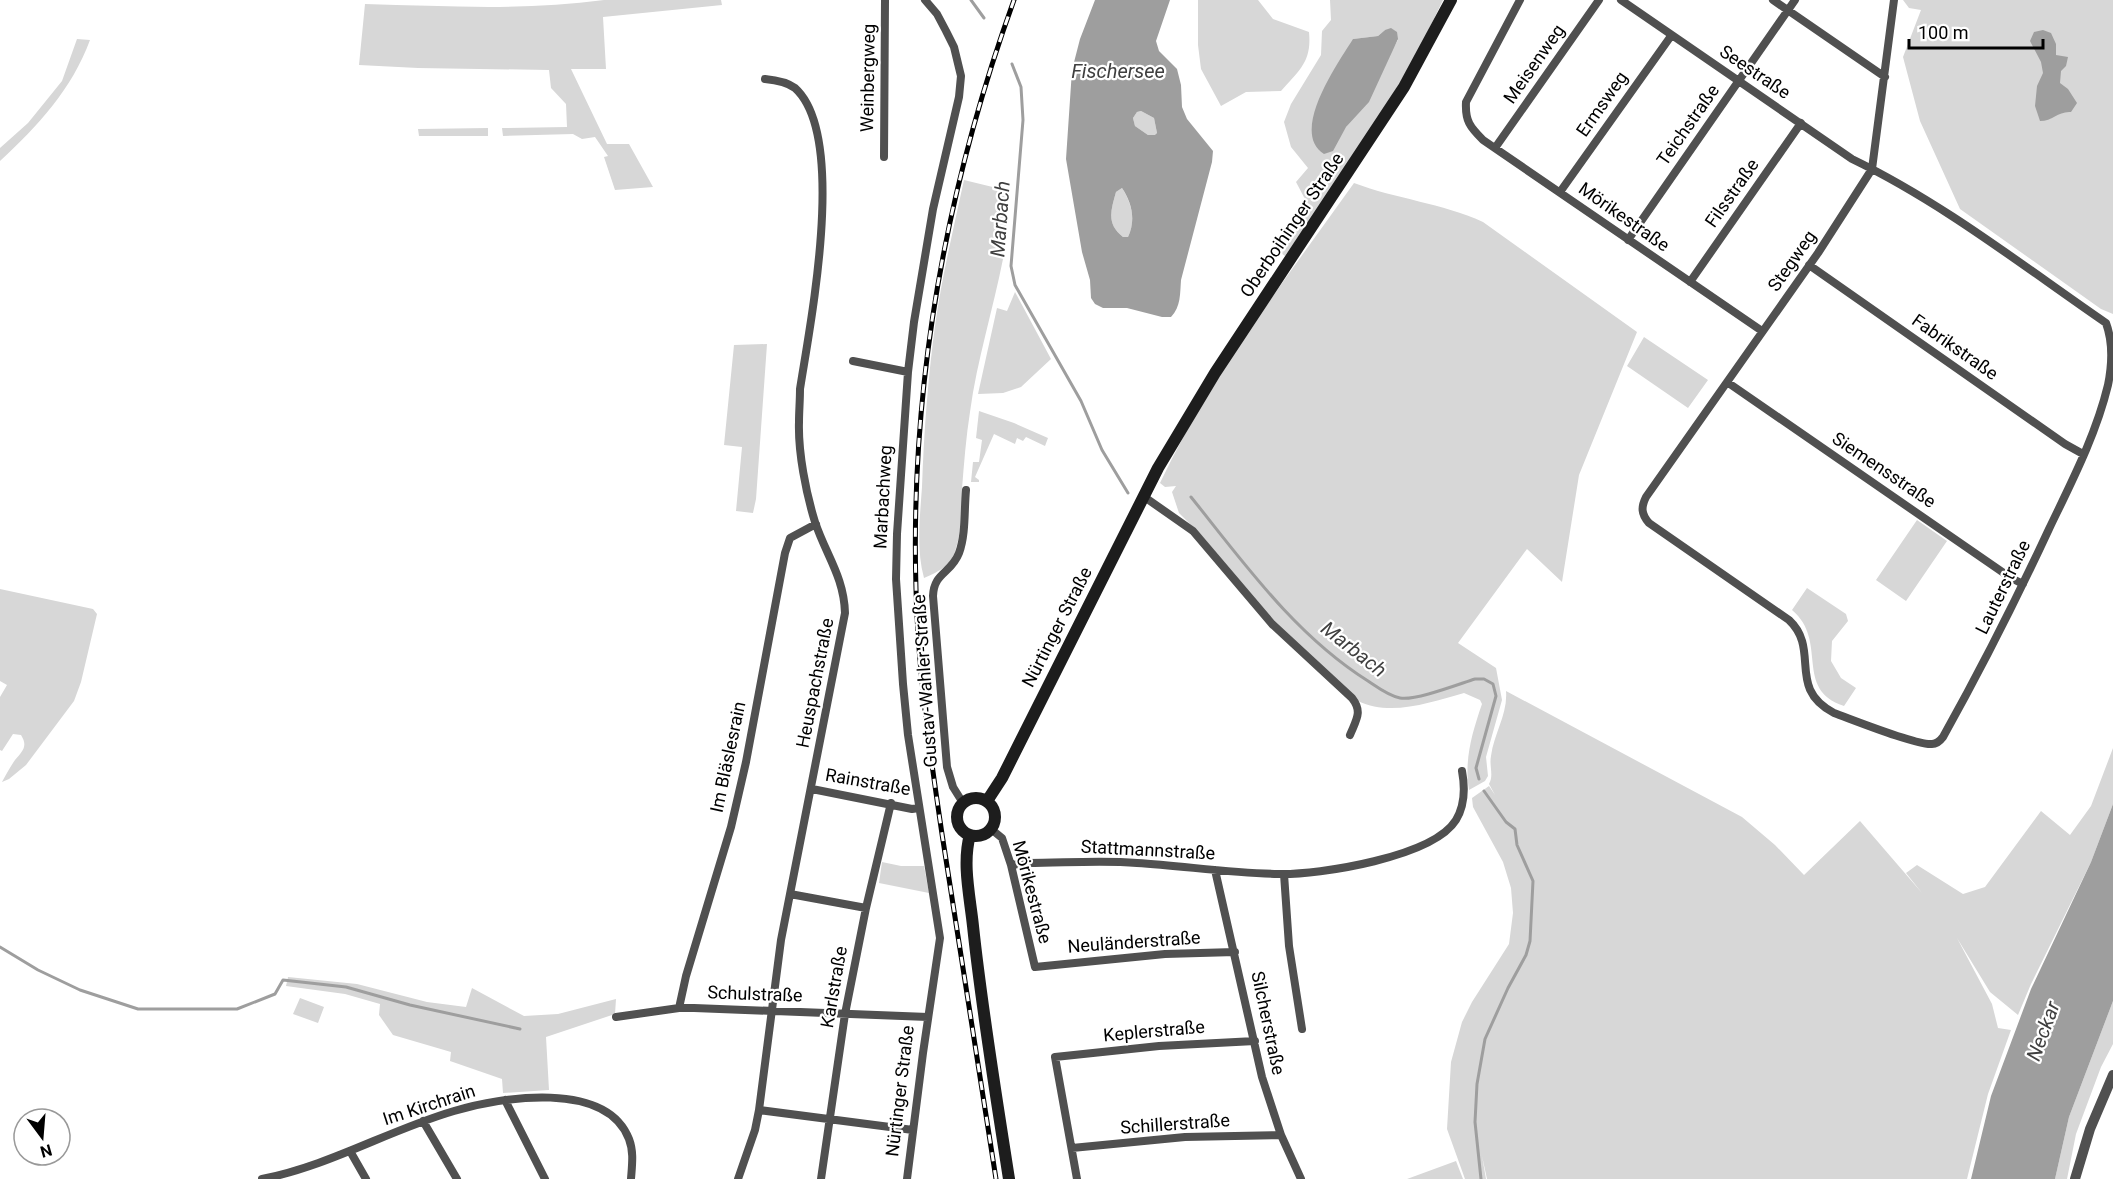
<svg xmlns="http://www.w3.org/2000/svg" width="2113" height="1179" font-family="Roboto,sans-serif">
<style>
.green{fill:#d7d7d7;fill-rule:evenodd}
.water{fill:#9e9e9e;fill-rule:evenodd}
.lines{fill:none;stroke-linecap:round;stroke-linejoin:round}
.stream{stroke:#9e9e9e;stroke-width:3}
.minor{stroke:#505050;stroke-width:8}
.tertiary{stroke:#505050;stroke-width:10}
.secondary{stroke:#1d1d1d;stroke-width:12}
.rail-casing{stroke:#000;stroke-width:5}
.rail{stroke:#fff;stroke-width:3;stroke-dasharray:9;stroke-linecap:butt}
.labels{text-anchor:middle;stroke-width:4.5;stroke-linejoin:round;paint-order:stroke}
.street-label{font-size:18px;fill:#000;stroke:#fff}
.water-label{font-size:20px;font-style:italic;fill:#3f3f3f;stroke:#fff}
</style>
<rect width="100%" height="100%" fill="#fff"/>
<path class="green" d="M604,0h117l1,5 -119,12 3,52h-35l36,75h22l24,43 -38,3 -11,-33 4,-1 -13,-19 -13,2 -9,-5 -70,2 -1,-8 65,-1 -1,-23 -15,-16 -2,-18 -131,-2 -59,-3 6,-61c80,2 159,7 239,-4z
M1198,0h60l15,19 36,13c3,30 -10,38 -28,59l-35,1 -25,14 -20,-37 -3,-24z
M1330,0h113l-28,58 -60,97 -70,101 -8,-6 29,-49 -10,-19 12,-14 -17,-21 -7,-25 7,-18 30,-49 1,-24 9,-11zM1385,30l13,10 -52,87 7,-88 25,-3z
M1903,0h210v314l-12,-5 -141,-100 -40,-88 -17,-64 18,-47 -12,-2z
M77,39l13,1c-18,49 -52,86 -90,121v-13l28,-25 34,-42z
M1141,111l13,7 3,15 -2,3 -7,-1 -13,-9 -2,-8 4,-6z
M488,128v8h-69l-1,-7z
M964,180l45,11c-3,22 -2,46 -6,68 -10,51 -26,101 -33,153 -4,25 -6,51 -8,77 -1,20 0,41 -6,59 -5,18 -16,23 -32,30 -8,-29 -4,-62 -2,-91 2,-56 6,-112 14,-168 7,-47 18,-93 28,-139z
M1354,183c42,16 88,20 129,39l154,110 -58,143 -17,107 -35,-33 -69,94 38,25 6,32 -16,57 2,19 -3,5 -16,9c-5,-30 3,-57 13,-86l-2,-4 -16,-7c-33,9 -73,24 -106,8l-85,-80 -71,-85 -23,-23 -7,-21 4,-6 -11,1 -5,-4c51,-108 125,-203 194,-300z
M1122,188c10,16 14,32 6,49h-5c-17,-13 -12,-27 -7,-45z
M1015,292l36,67 -30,28 -18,6 -25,1 19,-86 10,3z
M1644,337l64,43 -20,28 -61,-42z
M767,344l-11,155 -3,14 -17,-2 6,-64 -18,-2 10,-100z
M979,411l35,12 34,15 -3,8 -19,-9 -3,4 -6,-3 -2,6 -21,-10 -19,43 4,3v2h-8l2,-20h6l3,-22 -6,-2z
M1917,520l30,21 -41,60 -30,-21z
M1807,588l39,26 2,7 -16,20 -1,20 10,17 15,10 -12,18c-51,-17 -15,-65 -52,-96z
M0,589l93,20 4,5 -16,68 -7,19 -48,64 -17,14 -7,3c4,-7 8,-15 13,-22 8,-9 13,-14 6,-25l-8,-1 -11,17 -2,-1v-53l7,-12 -7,-4z
M1506,691l236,126 33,28 29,30 56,-54 62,72 -16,-20 11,-8 46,29 22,-7 56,-76 29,24 21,-29 22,-58v56l-22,58 -60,122 -13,31 -28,-23 -33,-54 35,66 6,24 13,2 -23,64 -21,85h-480l-5,-23 4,23h-21l-18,-50 4,-67 11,-40 10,-20 37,-58 4,-31 -2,-25 -8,-26 -30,-55 -1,-9 17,-12 6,9 -6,-11c5,-9 0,-18 2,-28 3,-23 17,-42 15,-65z
M882,862l19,4h23l5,27 -50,-10z
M288,977l69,7 70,18 39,5 6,-19 52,28 34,-2 58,-15 -1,15 -69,23 3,53 -46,3 -1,-14 -52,-18 1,-9 -58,-17 -14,-20 1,-11 -35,-10 -59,-8z
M300,998l24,9 -6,16 -25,-9z
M2113,1001v43l-12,23 -25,67 -9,45h-12l14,-62z
M1456,1161l7,18h-56z"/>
<path class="water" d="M1095,0h75l-14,41 3,10 18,18 4,16 1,22 5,12 26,32 -1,11 -31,118c-1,13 0,27 -10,37h-9l-35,-9h-24l-8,-4 -4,-6 -1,-18 -8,-28 -16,-93 6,-89 8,-31zM1141,111l13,7 3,15 -2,2h-7l-13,-9 -2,-8 4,-6zM1122,188c10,15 14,32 6,49h-5c-17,-13 -12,-27 -7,-45z
M1391,28l6,4 1,7 -29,63 -23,25 -13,24 -9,3c-35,-22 14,-91 29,-115l25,-3 7,-6z
M2043,30l8,3 5,11v11l12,2 -2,9 -5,5 -1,12 8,6 9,14 -6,9c-13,-1 -18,9 -31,9l-5,-15 2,-20 6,-13 -2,-11 -11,-21 4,-9z
M2113,804v197l-44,116 -14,62h-84l20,-83 40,-107 60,-127z"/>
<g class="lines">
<path class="stream" d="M971,0l13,18
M1012,64l9,23 2,33 -12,146 4,19 66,116 21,49 26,43
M1191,497c53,66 104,138 177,184 9,6 21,15 32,17 15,3 59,-14 75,-19h9l9,5 3,12 -20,72 3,11
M0,947l38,23 42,20 58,19h99l38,-15 8,-14 63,7 64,18 110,24
M1481,1179l-6,-57 2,-38 8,-45 23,-51 18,-33 4,-14 3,-60 -16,-36 -2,-16 -9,-7 -22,-31"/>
<path class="minor" d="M1520,0l-54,102c-1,19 4,25 17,38l279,191
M1621,0l231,159c91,44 171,107 254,164 7,19 6,42 2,62 -12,50 -37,98 -59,144 -33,71 -68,140 -106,208 -3,4 -6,7 -11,7 -14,2 -81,-25 -98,-31 -48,-25 -13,-63 -45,-93l-140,-97c-8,-9 -8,-16 -3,-26l172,-244 54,-84 22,-169
M1773,0l112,77
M1495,148l104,-148
M884,157l1,-157
M1560,192l111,-156
M1628,240l167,-240
M1809,265l256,179 18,10
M1690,282l111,-159
M853,361l55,11
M1727,382l284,196 12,6
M1143,496l50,35 79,93 80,74c11,14 4,22 -2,37
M812,789l100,20 7,-1
M963,803l-10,-16 -6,-20 -14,-171c1,-24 18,-22 26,-43 7,-19 5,-43 7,-63
M991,829l11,9 9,27 24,102 130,-13 70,-2
M1011,865l17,-2c36,0 73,-3 109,0 47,3 94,10 141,11 42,1 155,-17 178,-54 9,-15 9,-33 6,-49
M1215,870l47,207 19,58 20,44
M1284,874l5,72 13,83
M790,894l76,14
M679,1008l7,-32 45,-149 15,-65 39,-209 5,-15 26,-14
M616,1017l63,-9h15l234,9
M505,1100l40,79
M759,1110l154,20
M423,1121l34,58
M1072,1148l113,-11 96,-2
M350,1151l16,28
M262,1179c67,-13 127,-49 192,-68 47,-14 152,-31 175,28 5,13 3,26 2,40
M738,1179l17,-49 4,-20 22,-170 64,-327c-1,-36 -19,-58 -30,-91 -9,-29 -17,-70 -16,-100 0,-11 1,-21 1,-33 10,-65 48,-253 -5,-301 -8,-6 -20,-8 -30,-9
M821,1179l24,-165 21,-106 25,-105
M907,1179l16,-126 17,-115 -32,-203 -5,-51 -7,-105 1,-45 11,-162 6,-50 19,-113 26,-112 2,-21 -7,-29 -8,-16 -9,-17 -12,-14
M1077,1179l-22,-122 104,-11 96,-5"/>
<path class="tertiary" d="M2075,1179l15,-50 23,-54"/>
<path class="secondary" d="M957 817a19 19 0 1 1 38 0a19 19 0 1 1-38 0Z
M987,801l15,-23 156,-310 57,-95 189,-286 47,-87
M970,835c-8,28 0,62 3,91 9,85 23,169 36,253"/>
<g class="rail-casing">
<path id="rail" d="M996,1179c-18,-115 -36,-230 -54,-345 -12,-81 -24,-162 -26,-245 -6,-203 29,-398 98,-589"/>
</g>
<use href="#rail" class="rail"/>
</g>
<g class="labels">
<g class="street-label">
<text transform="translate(1534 64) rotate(-55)" y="6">Meisenweg</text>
<text transform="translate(1755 72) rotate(34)" y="6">Seestraße</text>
<text transform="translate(868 78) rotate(-89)" y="6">Weinbergweg</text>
<text transform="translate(1602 104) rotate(-55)" y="6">Ermsweg</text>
<text transform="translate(1688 125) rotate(-55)" y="6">Teichstraße</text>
<text transform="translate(1732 193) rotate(-55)" y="6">Filsstraße</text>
<text transform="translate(1624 217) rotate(35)" y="6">Mörikestraße</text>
<text transform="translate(1292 225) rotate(-56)" y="6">Oberboihinger Straße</text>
<text transform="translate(1792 261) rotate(-55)" y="6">Stegweg</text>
<text transform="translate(1955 347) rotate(35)" y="6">Fabrikstraße</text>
<text transform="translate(1884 470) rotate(34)" y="6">Siemensstraße</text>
<text transform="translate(883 497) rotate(-87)" y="6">Marbachweg</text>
<text transform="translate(2003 587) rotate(-64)" y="6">Lauterstraße</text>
<text transform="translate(1057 627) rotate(-63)" y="6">Nürtinger Straße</text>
<text transform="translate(925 681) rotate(-94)" y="6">Gustav-Wahler-Straße</text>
<text transform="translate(815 683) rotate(-79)" y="6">Heuspachstraße</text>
<text transform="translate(728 757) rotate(-78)" y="6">Im Bläslesrain</text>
<text transform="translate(868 782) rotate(10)" y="6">Rainstraße</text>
<text transform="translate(1148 850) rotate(3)" y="6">Stattmannstraße</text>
<text transform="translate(1032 892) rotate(75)" y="6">Mörikestraße</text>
<text transform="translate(1134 942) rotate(-4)" y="6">Neuländerstraße</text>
<text transform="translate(834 987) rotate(-80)" y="6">Karlstraße</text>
<text transform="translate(755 994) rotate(2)" y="6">Schulstraße</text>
<text transform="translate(1268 1023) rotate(78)" y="6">Silcherstraße</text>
<text transform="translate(1154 1031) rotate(-5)" y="6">Keplerstraße</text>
<text transform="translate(900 1091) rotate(-83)" y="6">Nürtinger Straße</text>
<text transform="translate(429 1105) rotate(-18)" y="6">Im Kirchrain</text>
<text transform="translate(1175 1124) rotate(-4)" y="6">Schillerstraße</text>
</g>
<g class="water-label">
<text x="1118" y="78">Fischersee</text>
<text transform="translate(1000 219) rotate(-86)" y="7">Marbach</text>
<text transform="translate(1354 649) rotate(38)" y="7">Marbach</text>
<text transform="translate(2043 1031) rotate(-70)" y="7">Neckar</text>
</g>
</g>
<g transform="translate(42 1137) rotate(164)"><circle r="28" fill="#ffffff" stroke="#999999" stroke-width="1.5"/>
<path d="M0-4.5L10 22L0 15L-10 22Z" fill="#000000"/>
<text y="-9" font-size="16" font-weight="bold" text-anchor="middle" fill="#000000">N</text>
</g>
<path d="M1909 39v9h134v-9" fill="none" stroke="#000000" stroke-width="3"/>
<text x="1918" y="39" font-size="18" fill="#000000" stroke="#ffffff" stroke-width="4.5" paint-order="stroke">100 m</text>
</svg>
